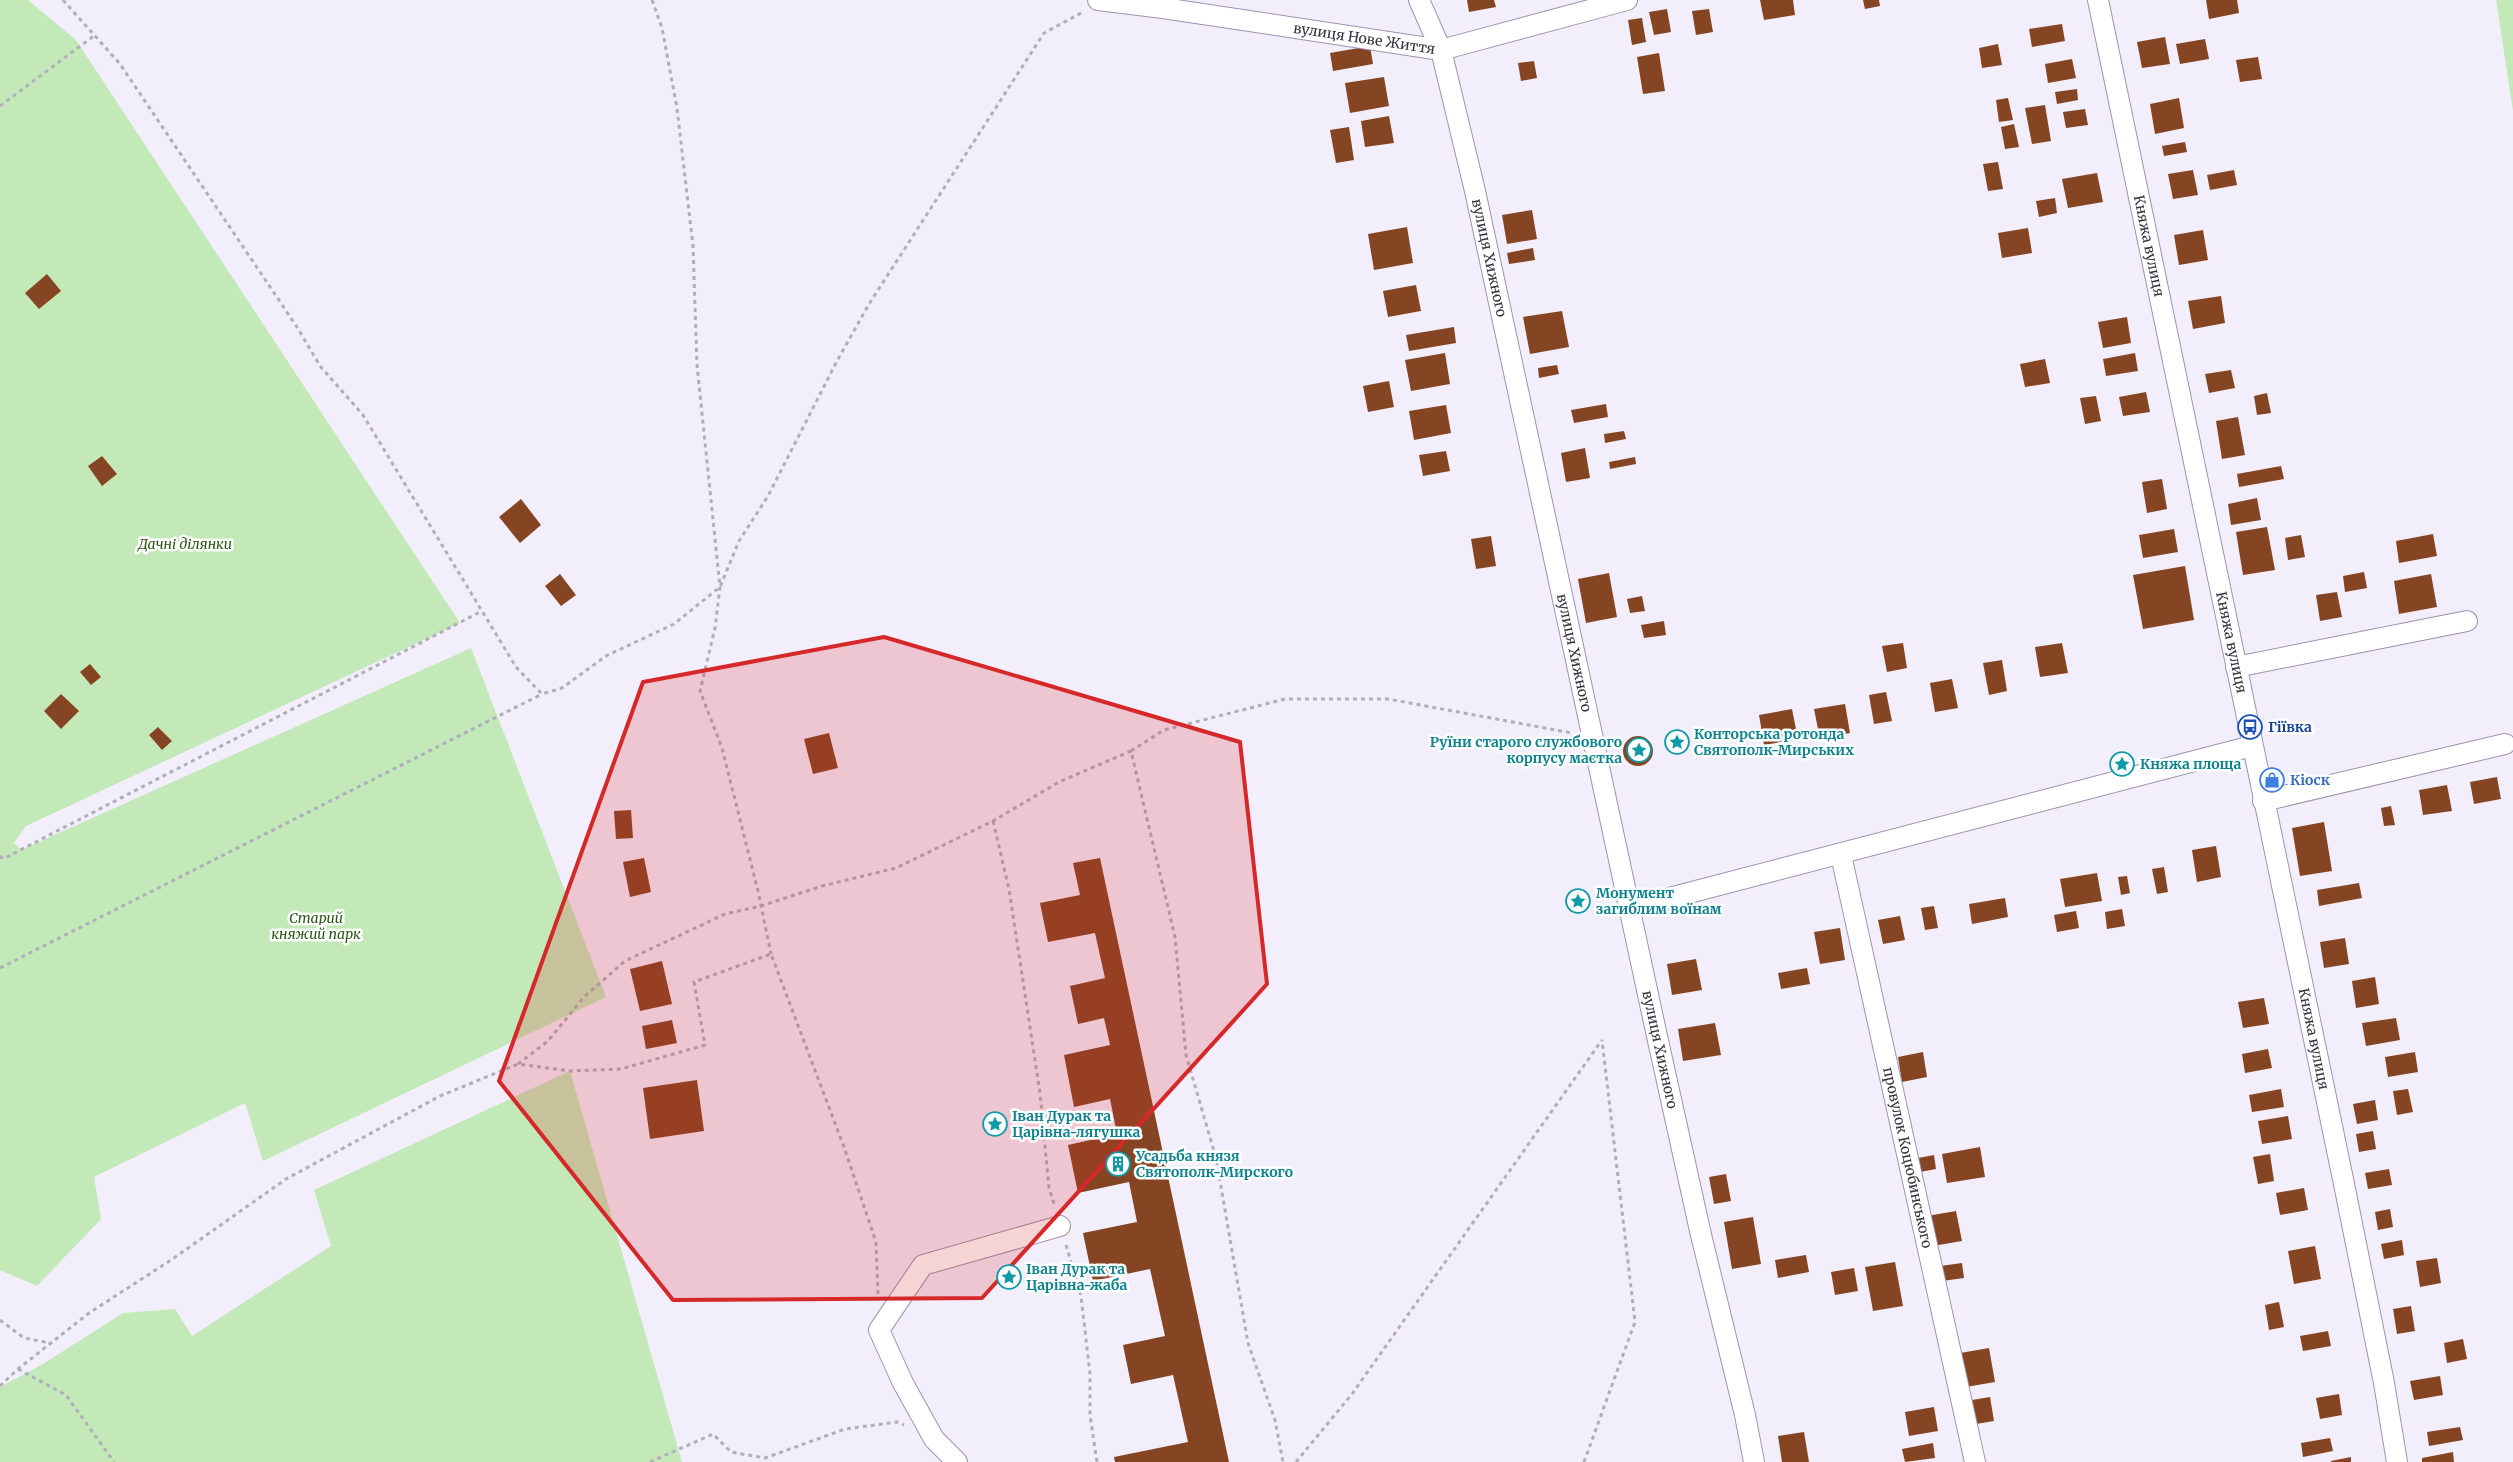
<svg xmlns="http://www.w3.org/2000/svg" width="2513" height="1462" font-family="Merriweather,serif">
<style>
.green{fill:#c3e9b8}
.building{fill:#864522}
.lines{fill:none;stroke-linecap:round;stroke-linejoin:round}
.minor-casing{stroke:#9e92b3;stroke-width:22}
.path{stroke:#b2adbb;stroke-width:3;stroke-dasharray:4 4;stroke-linecap:butt}
.minor{stroke:#fff;stroke-width:20}
.marked{fill:#d62828;fill-opacity:0.2;stroke:#d62828;stroke-width:4;stroke-linejoin:round}
.labels{text-anchor:middle;stroke-width:5;stroke-linejoin:round;paint-order:stroke}
.street-label{font-size:14px;fill:#36313e;stroke:#fff}
.park-label{font-size:14px;font-style:italic;fill:#295617;stroke:#fff}
.transit-label{font-size:14px;font-weight:bold;fill:#164399;stroke:#fff;text-anchor:start}
.culture-label{font-size:14px;font-weight:bold;fill:#0d838f;stroke:#fff;text-anchor:start}
.shop-label{font-size:14px;font-weight:bold;fill:#366cbe;stroke:#fff;text-anchor:start}
</style>
<rect width="100%" height="100%" fill="#f3eefc"/>
<path class="green" d="M0,0h28l48,40 384,583 -434,203 -12,17 7,7 450,-202 135,349 -343,164 -18,-58 -151,74 7,42 -64,67 -37,-16z
M2496,0h17v111z
M570,1071l112,391h-682v-75l43,-23 80,-51 52,-4 17,27 139,-90 -17,-56z"/>
<path class="building" d="M1467,0h27l2,7 -27,5z
M1760,0h33l2,15 -31,5z
M1863,0h16l1,6 -15,3z
M2206,0h31l2,13 -30,6z
M1667,9l4,23 -17,3 -5,-23z
M1709,9l4,23 -17,3 -4,-24z
M1642,18l4,24 -14,3 -4,-25z
M2062,24l3,17 -33,6 -3,-18z
M2165,37l5,27 -28,4 -5,-26z
M2205,39l4,20 -29,5 -4,-20z
M1998,44l4,21 -20,3 -3,-20z
M1370,46l3,18 -40,7 -3,-18z
M1659,53l6,38 -22,3 -6,-37z
M2258,57l4,22 -22,3 -4,-22z
M2072,59l4,19 -28,5 -3,-19z
M1534,61l3,17 -16,3 -3,-18z
M1384,77l5,29 -39,7 -5,-30z
M2077,89l1,11 -21,4 -2,-12z
M2008,98l5,22 -14,2 -3,-22z
M2179,98l5,30 -29,6 -5,-30z
M2045,105l6,36 -19,3 -7,-36z
M2085,109l3,16 -22,3 -3,-16z
M1389,116l5,27 -29,4 -4,-26z
M2014,124l5,23 -14,2 -4,-22z
M1349,127l5,33 -18,3 -6,-33z
M2185,142l2,10 -23,4 -2,-10z
M1998,162l5,27 -15,2 -5,-27z
M2193,170l5,25 -25,4 -5,-25z
M2234,170l3,15 -27,5 -3,-15z
M2097,173l6,29 -35,6 -6,-29z
M2055,198l2,15 -18,4 -3,-16z
M1532,210l5,29 -30,5 -5,-29z
M1407,227l6,36 -39,7 -6,-36z
M2028,228l4,25 -30,5 -4,-25z
M2203,230l5,30 -29,5 -5,-30z
M1533,248l2,12 -26,4 -2,-11z
M47,274l14,17 -22,18 -14,-16z
M1416,285l5,26 -33,6 -5,-26z
M2221,296l4,27 -32,6 -5,-28z
M1562,311l7,36 -39,7 -7,-37z
M2127,317l4,26 -28,5 -5,-26z
M1454,327l2,16 -47,8 -3,-16z
M1445,353l5,31 -39,7 -6,-31z
M2135,353l3,18 -32,5 -3,-17z
M2045,359l5,24 -25,4 -5,-23z
M1557,365l2,9 -20,4 -1,-10z
M2231,370l4,18 -26,5 -4,-19z
M1389,381l5,26 -26,5 -5,-26z
M2146,392l4,20 -27,4 -4,-19z
M2267,393l4,20 -14,2 -3,-19z
M2096,396l5,25 -16,3 -5,-26z
M1606,404l2,13 -34,6 -3,-13z
M1446,405l5,28 -37,7 -5,-29z
M2238,417l7,38 -23,4 -6,-38z
M1624,431l2,8 -21,4 -1,-9z
M1585,448l5,30 -24,4 -5,-29z
M1446,451l4,20 -27,5 -4,-21z
M102,456l15,18 -15,12 -14,-20z
M1635,457l1,7 -26,5 -1,-7z
M2281,466l3,13 -45,8 -2,-13z
M2162,479l5,30 -20,4 -5,-31z
M2257,498l4,22 -30,5 -3,-21z
M521,499l20,26 -21,18 -21,-26z
M2267,527l8,43 -32,5 -7,-43z
M2174,529l4,23 -35,6 -4,-23z
M2433,534l4,22 -38,7 -3,-22z
M2301,535l4,22 -17,3 -3,-22z
M1491,536l5,30 -20,3 -5,-30z
M2185,566l9,54 -51,9 -10,-54z
M2364,572l3,16 -22,4 -2,-16z
M1609,573l8,44 -31,6 -8,-44z
M560,574l16,21 -15,11 -16,-20z
M2431,574l6,33 -38,7 -5,-33z
M2337,592l5,25 -22,4 -4,-26z
M1642,596l3,15 -15,2 -3,-14z
M1664,621l2,14 -22,3 -3,-13z
M1903,643l4,25 -20,4 -5,-26z
M2062,643l6,30 -28,4 -5,-30z
M2002,660l5,31 -18,4 -6,-32z
M90,664l11,13 -10,8 -11,-13z
M1952,679l6,29 -23,4 -5,-29z
M1886,692l6,29 -18,3 -5,-29z
M61,694l18,17 -18,18 -17,-18z
M1845,704l5,29 -30,6 -6,-30z
M1792,709l6,30 -34,6 -5,-30z
M158,727l14,14 -10,9 -13,-15z
M829,733l9,35 -25,6 -9,-35z
M1623 751a15 15 0 1 1 30 0a15 15 0 1 1-30 0Z
M2278,771l3,14 -15,4 -3,-14z
M2497,777l4,22 -27,5 -4,-22z
M2447,785l5,26 -29,4 -4,-25z
M2391,806l4,19 -11,1 -3,-18z
M631,810l2,28 -17,1 -2,-28z
M2324,822l8,49 -32,5 -8,-48z
M2216,846l5,31 -24,5 -5,-32z
M644,858l7,34 -21,5 -7,-35z
M1100,858l129,604h-114l-1,-5 74,-15 -15,-67 -42,9 -8,-39 42,-9 -15,-67 -57,12 -10,-48 54,-11 -8,-40 -51,11 -10,-48 49,-11 -7,-35 -36,8 -10,-52 46,-10 -6,-27 -26,6 -8,-38 35,-8 -10,-45 -47,9 -8,-39 40,-8 -7,-32z
M2164,867l4,25 -11,2 -5,-25z
M2097,873l5,28 -37,6 -5,-28z
M2127,876l3,17 -9,2 -3,-18z
M2359,883l3,15 -43,8 -2,-16z
M2005,898l3,19 -36,7 -3,-20z
M1934,906l4,22 -13,2 -4,-22z
M2122,909l3,17 -18,3 -2,-17z
M2076,911l3,17 -22,4 -3,-17z
M1900,916l5,24 -22,4 -5,-24z
M1840,928l5,32 -25,4 -6,-32z
M2345,938l4,26 -25,4 -4,-26z
M1696,959l6,31 -30,5 -5,-31z
M662,961l10,43 -32,7 -10,-42z
M1807,968l3,16 -29,5 -3,-16z
M2375,977l4,27 -23,4 -4,-27z
M2264,998l5,26 -26,4 -5,-26z
M2396,1018l4,22 -34,6 -4,-23z
M672,1020l5,23 -31,6 -4,-23z
M1715,1023l6,32 -38,6 -5,-32z
M2268,1049l4,19 -27,5 -3,-19z
M1923,1052l4,25 -25,5 -4,-25z
M2415,1052l3,20 -30,5 -3,-20z
M697,1080l7,51 -54,8 -7,-51z
M2281,1089l3,18 -32,5 -3,-17z
M2408,1089l5,23 -16,3 -4,-24z
M2375,1100l3,20 -21,4 -4,-20z
M2288,1116l4,23 -30,5 -4,-23z
M2373,1131l3,18 -17,3 -3,-18z
M1980,1147l5,30 -38,6 -5,-29z
M2270,1154l4,27 -16,3 -5,-27z
M1934,1155l2,14 -21,4 -2,-14z
M2389,1169l3,16 -24,4 -3,-16z
M1726,1174l5,27 -17,3 -5,-27z
M2304,1188l4,22 -28,5 -4,-22z
M2390,1209l3,18 -15,3 -3,-18z
M1956,1211l6,30 -29,5 -6,-30z
M1753,1217l8,47 -29,5 -8,-47z
M2402,1240l2,15 -20,4 -3,-15z
M2315,1246l6,33 -27,5 -6,-33z
M1806,1255l3,17 -31,6 -3,-18z
M2437,1258l4,25 -21,4 -4,-26z
M1895,1262l8,44 -30,5 -8,-44z
M1962,1263l2,15 -22,3 -2,-15z
M1854,1268l4,23 -23,4 -4,-23z
M2279,1302l5,25 -15,3 -4,-25z
M2411,1306l4,25 -18,3 -4,-25z
M2328,1331l3,15 -28,5 -3,-15z
M2463,1339l4,20 -20,4 -3,-20z
M1989,1348l6,34 -29,5 -6,-34z
M2440,1376l3,19 -29,5 -4,-19z
M2339,1394l3,21 -22,4 -4,-21z
M1990,1397l4,24 -24,4 -4,-24z
M1934,1407l4,24 -29,5 -4,-24z
M2460,1427l3,13 -34,6 -2,-14z
M1804,1432l5,30h-27l-4,-26z
M2330,1438l3,13 -30,6 -2,-14z
M1933,1443l2,15 -30,4 -3,-13z
M2453,1452l1,10h-32v-4z
M2351,1457v5h-20v-1z"/>
<g class="lines">
<g class="minor-casing">
<g id="minor">
<path id="s1" d="M1098,0l65,8 278,42 186,-50"/>
<path id="s2" d="M1419,0l22,50 34,141 180,836 46,208 44,180 9,47"/>
<path id="s3" d="M2098,0l245,1179 41,204 13,79"/>
<path d="M2236,667l231,-46"/>
<path d="M2263,801l242,-57"/>
<path id="s4" d="M1841,855l134,607"/>
<path d="M1631,908l621,-162"/>
<path d="M957,1462l-23,-23 -31,-56 -24,-53 44,-65 137,-39"/>
</g>
</g>
<path class="path" d="M63,0l57,64 177,263 23,39 43,49 153,252 26,27 20,-6 44,-32 68,-32 46,-37 19,-46 29,-45 69,-135 32,-57 175,-271 39,-21
M652,0l10,28 15,80 16,138 4,119 23,222 -5,41 -15,63 22,57 36,143 13,63
M0,106l95,-71
M1131,751l33,-21 121,-31h103l184,34
M993,821l16,68 31,204 9,95 6,19
M0,856l3,3 479,-248
M0,968l542,-274
M518,1064l30,-23 36,-44 41,-36 100,-47 36,-8 61,-20 74,-18 97,-47 66,-39 72,-31 44,186 11,118 30,103 32,185 27,77 8,42
M1066,1245l15,51 9,78v41l7,47
M0,1320l24,18 26,5
M18,1369l48,26 48,67
M0,1386l18,-17 71,-56 82,-53 115,-81 154,-83 78,-32 52,7 51,-2 84,-24 -11,-63 77,-28 73,193 32,95 2,53
M650,1462l63,-28 18,18 34,6 80,-29 52,-7 7,3
M1296,1462l56,-68 250,-354
M1584,1462l51,-140 -33,-282"/>
<use href="#minor" class="minor"/>
</g>
<path class="marked" d="M884,637l356,105 27,242 -285,314 -309,2 -174,-219 144,-399z"/>
<defs>
<g id="bus-ring" transform="scale(1.25)"><circle r="9.5" fill="#fff" stroke="#1a4fb4" stroke-width="1.5"/><path d="M-5-6H5V4H4V6H2V4H-2V6H-4V4H-5ZM-3.5-4V0h7V-4ZM-3.5 1.2v1.5H-2V1.2ZM2 1.2v1.5H3.5V1.2Z" fill="#1a4fb4"/></g>
<g id="sight-ring" transform="scale(1.25)"><circle r="9.5" fill="#fff" stroke="#0f9aa8" stroke-width="1.5"/><path d="M0-6L1.8-2.2L6-1.7L2.9 1.2L3.7 5.4L0 3.3L-3.7 5.4L-2.9 1.2L-6-1.7L-1.8-2.2Z" fill="#0f9aa8"/></g>
<g id="shop-ring" transform="scale(1.25)"><circle r="9.5" fill="#fff" stroke="#3f7fe0" stroke-width="1.5"/><path d="M-5-2.5h2.3a2.7 3.5 0 0 1 5.4 0H5L5.5 6h-11ZM-1.5-2.5h3a1.5 2.3 0 0 0-3 0Z" fill="#3f7fe0"/></g>
<g id="building-ring" transform="scale(1.25)"><circle r="9.5" fill="#fff" stroke="#0f9aa8" stroke-width="1.5"/><path d="M-4-6H4V6H1V3H-1V6H-4ZM-2.5-4.3h1.7v1.8h-1.7ZM.8-4.3h1.7v1.8H.8ZM-2.5-1h1.7V.8h-1.7ZM.8-1h1.7V.8H.8Z" fill="#0f9aa8"/></g>
</defs>
<g fill-rule="evenodd">
<use href="#bus-ring" x="2250" y="727"/>
<use href="#sight-ring" x="1677" y="742"/>
<use href="#sight-ring" x="1639" y="750"/>
<use href="#sight-ring" x="2122" y="764"/>
<use href="#shop-ring" x="2272" y="780"/>
<use href="#sight-ring" x="1578" y="901"/>
<use href="#sight-ring" x="995" y="1124"/>
<use href="#building-ring" x="1118" y="1164"/>
<use href="#sight-ring" x="1009" y="1277"/>
</g>
<g class="labels">
<g class="street-label">
<text dy="5" stroke="none"><textPath href="#s1" startOffset="269">вулиця Нове Життя</textPath></text>
<text dy="5" stroke="none"><textPath href="#s3" startOffset="251">Княжа вулиця</textPath></text>
<text dy="5" stroke="none"><textPath href="#s2" startOffset="268">вулиця Хижного</textPath></text>
<text dy="5" stroke="none"><textPath href="#s3" startOffset="656">Княжа вулиця</textPath></text>
<text dy="5" stroke="none"><textPath href="#s2" startOffset="672">вулиця Хижного</textPath></text>
<text dy="5" stroke="none"><textPath href="#s3" startOffset="1061">Княжа вулиця</textPath></text>
<text dy="5" stroke="none"><textPath href="#s2" startOffset="1078">вулиця Хижного</textPath></text>
<text dy="5" stroke="none"><textPath href="#s4" startOffset="310">провулок Коцюбинського</textPath></text>
</g>
<g class="park-label">
<text x="185" y="549">Дачні ділянки</text>
<text x="316" y="923">Старий<tspan x="316" dy="16">княжий парк</tspan></text>
</g>
<g class="transit-label">
<text x="2268" y="732">Гіївка</text>
</g>
<g class="culture-label">
<text x="1694" y="739">Конторська ротонда<tspan x="1694" dy="16">Святополк-Мирських</tspan></text>
<text x="1622" y="747" text-anchor="end">Руїни старого службового<tspan x="1622" dy="16">корпусу маєтка</tspan></text>
<text x="2140" y="769">Княжа площа</text>
<text x="1596" y="898">Монумент<tspan x="1596" dy="16">загиблим воїнам</tspan></text>
<text x="1012" y="1121">Іван Дурак та<tspan x="1012" dy="16">Царівна-лягушка</tspan></text>
<text x="1136" y="1161">Усадьба князя<tspan x="1136" dy="16">Святополк-Мирского</tspan></text>
<text x="1026" y="1274">Іван Дурак та<tspan x="1026" dy="16">Царівна-жаба</tspan></text>
</g>
<g class="shop-label">
<text x="2290" y="785">Кіоск</text>
</g>
</g>
</svg>
